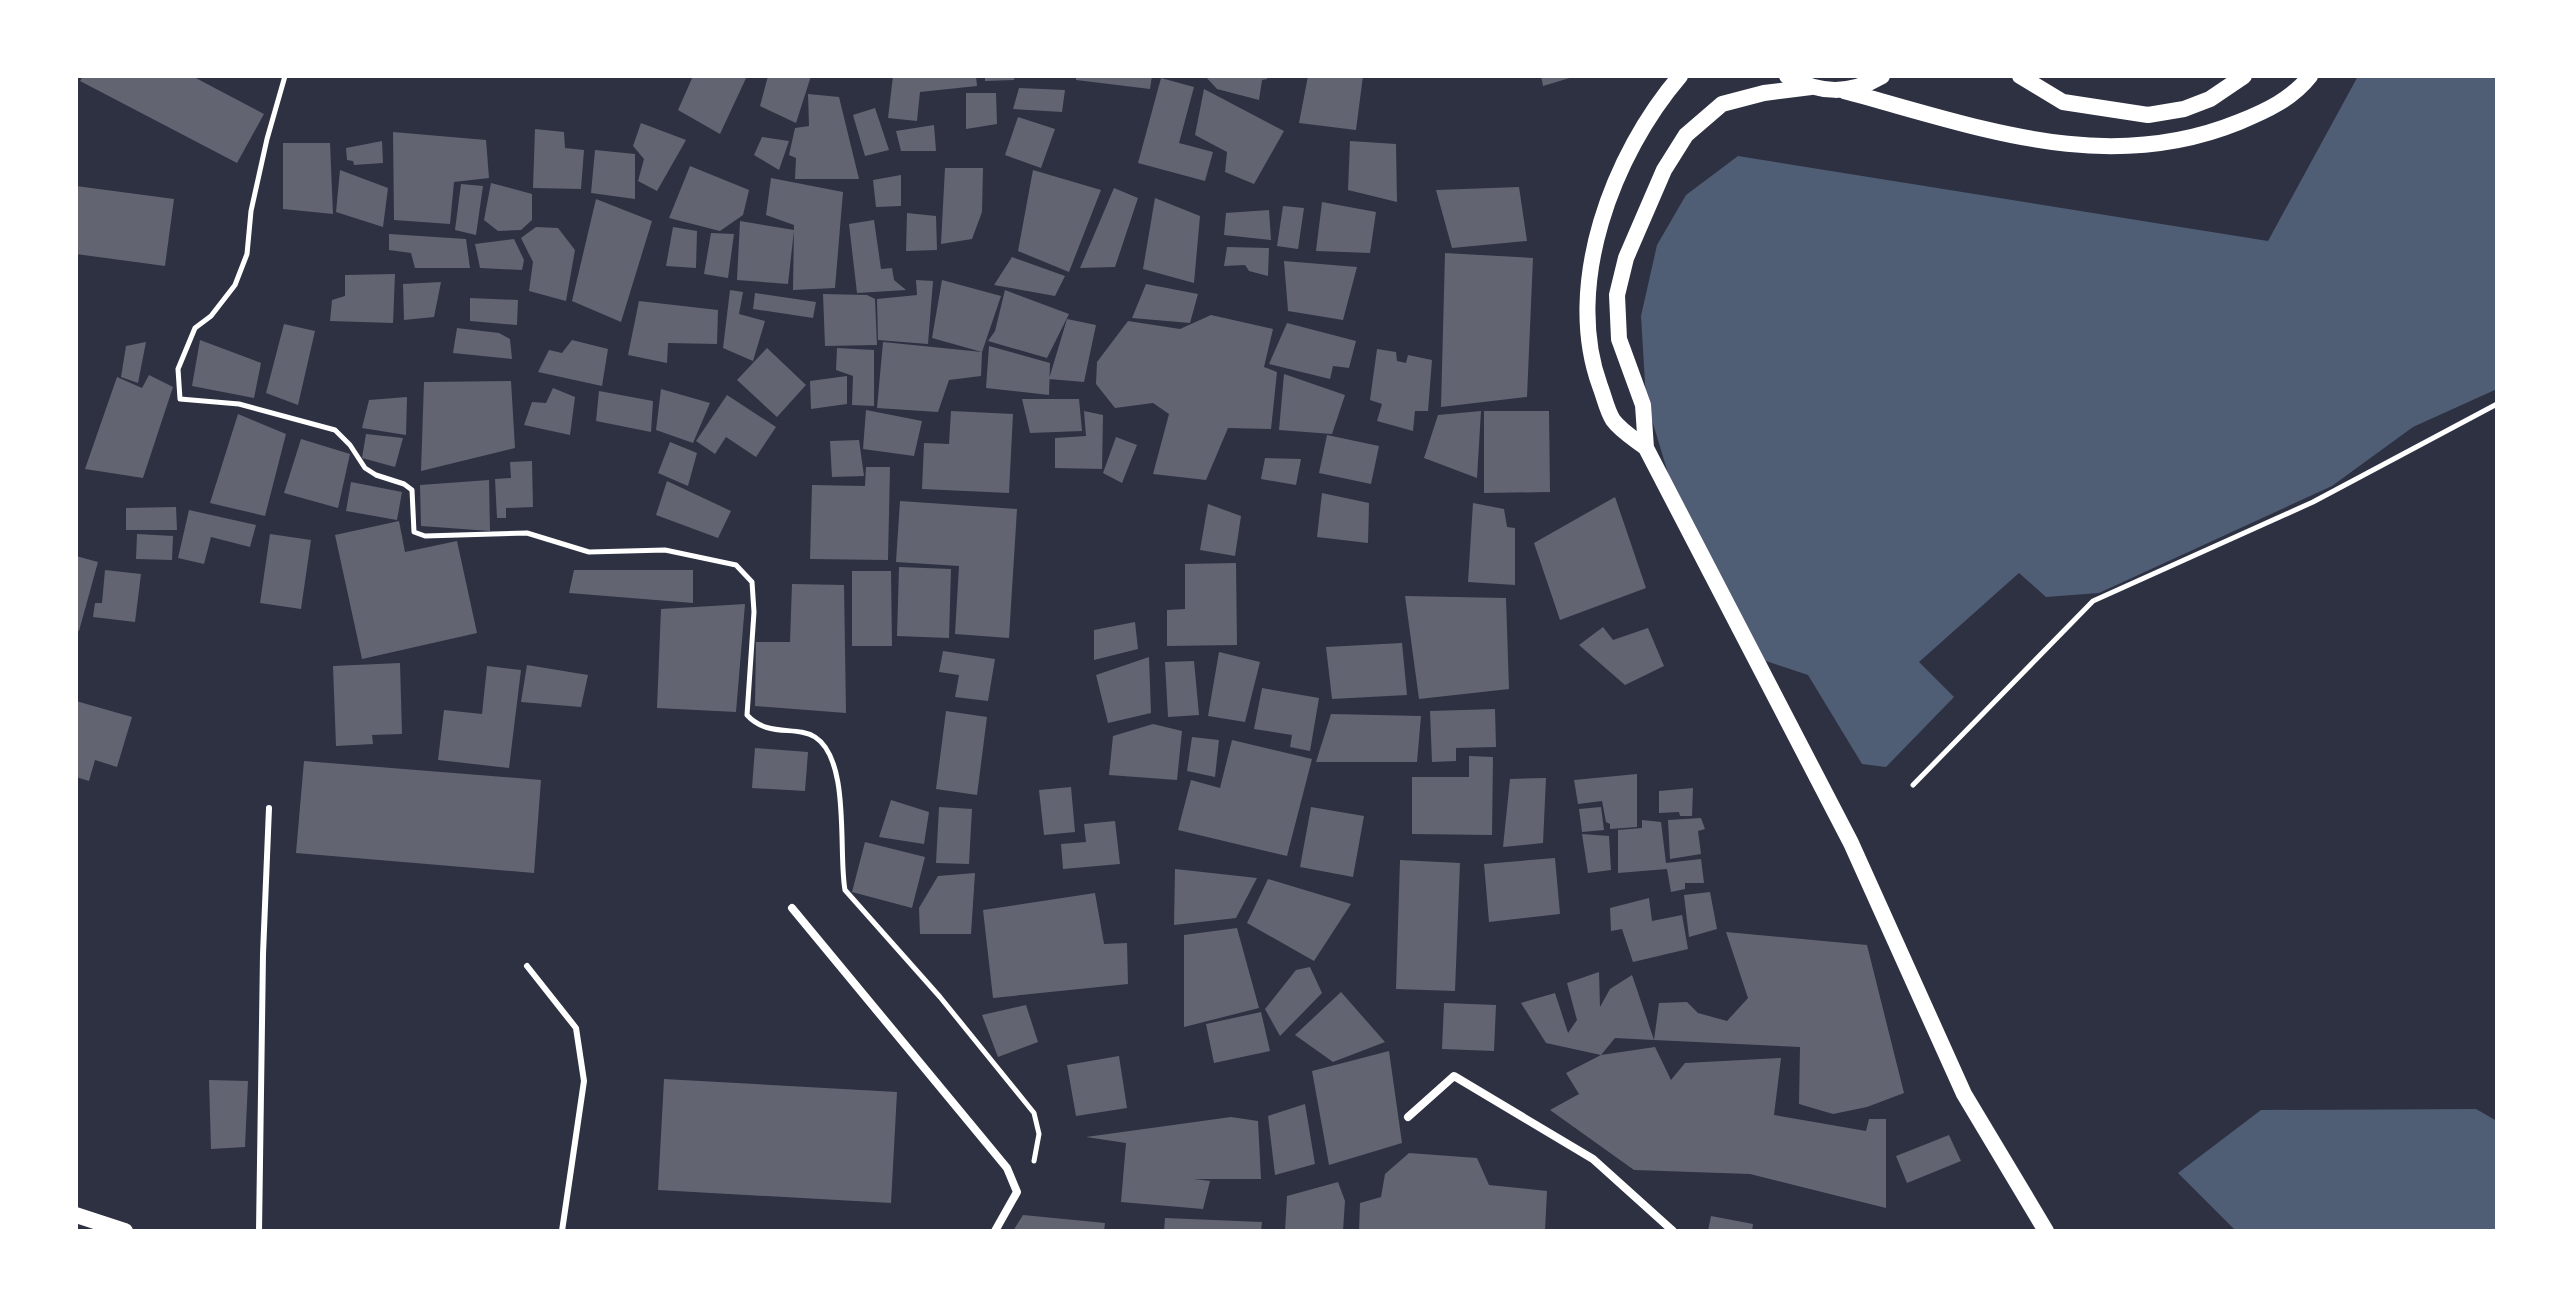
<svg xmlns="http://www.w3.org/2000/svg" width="2573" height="1307" font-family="'Golos Text',sans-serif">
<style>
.water{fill:#4f5d75}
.building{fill:#626471}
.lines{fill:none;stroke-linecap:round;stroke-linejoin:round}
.path{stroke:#fff;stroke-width:5}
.service{stroke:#fff;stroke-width:6}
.minor{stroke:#fff;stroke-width:8}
.secondary{stroke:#fff;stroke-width:16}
</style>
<rect width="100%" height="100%" fill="#2d3142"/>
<path class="water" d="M2358,76h139v313l-84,38 -81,59 -233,107 -53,4 -27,-24 -100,89 35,35 -68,70 -24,-3 -54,-89 -45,-15 -90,-170 -27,-90 -5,-84 16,-71 29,-50 52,-39 530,85z
M2476,1109l21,12v110h-261l-58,-58 83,-63z"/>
<path class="building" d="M83,76h109l72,38 -27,49 -157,-82z
M693,76h54l-27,58 -42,-24z
M768,76h43l-15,47 -36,-17z
M893,76h83l1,10 -57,6 -3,29 -29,-3z
M985,76h30l-1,4 -29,1z
M1076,76h76l-2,13 -74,-9z
M1205,76h62v3l-5,1 -3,20 -42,-11z
M1308,76h55l-7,54 -57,-7z
M1541,76h32v1l-30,9z
M1161,78l33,9 -15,56 34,9 -8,29 -67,-18z
M1019,88l46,2 -3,22 -49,-3z
M1204,89l80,42 -30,53 -29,-12 2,-20 -32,-17z
M966,93h30l1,31 -31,5z
M808,94l31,3 20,82h-64l1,-21 -7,-3 6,-27 14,-2z
M875,108l14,42 -24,6 -12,-41z
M1018,117l37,12 -14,39 -36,-13z
M641,123l45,17 -29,51 -19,-10 6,-22 -11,-13z
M934,125l2,26h-35l-5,-20z
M535,129l29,3 1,16 19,2 -3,39 -48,-1z
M393,132l93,8 3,38 -35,4 -4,42 -56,-4z
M762,137l27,4 -10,29 -25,-15z
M382,141l1,22 -29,2 -1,-4 -6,-1 -1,-12z
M1350,141l46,3 1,58 -49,-12z
M283,143h47l3,71 -50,-5z
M595,150l40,4v45l-44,-6z
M690,166l59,24 -6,25 -23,16 -51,-13z
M945,168h38l-1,44 -10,27 -31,5z
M340,170l48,18 -5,39 -47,-15z
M1033,170l68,20 -32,82 -51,-21z
M901,175v31l-25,1 -3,-27z
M771,178l72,14 -8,96 -42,2 1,-65 -28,-10z
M491,183l41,11v26l-11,10 -23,1 -14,-11z
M461,184l22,2 -7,49 -21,-5z
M76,186l98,13 -9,67 -89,-12z
M1519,187l8,54 -75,7 -16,-58z
M1114,188l24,10 -23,69 -35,1z
M1155,198l45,18 -6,67 -51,-14z
M596,199l56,22 -31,101 -49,-21z
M1322,202l54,10 -6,41 -54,-2z
M1283,206l21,2 -6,41 -21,-3z
M1269,210l2,30 -47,-5 2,-22z
M907,213l29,3 1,34 -31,1z
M874,220l7,49 11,-1 2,12 12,10 -49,3 -8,-69z
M740,221l54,9 -6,54 -51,-4z
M536,227l22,1 17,22 -9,51 -37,-10 4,-29 -12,-24z
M673,227l24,4 -1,37 -30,-2z
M711,233l23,1 -6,44 -24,-4z
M389,234l77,5 4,29h-55l-4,-15 -22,-3z
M514,239l10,21 -2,10 -42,-2 -5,-24z
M1227,247l42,1 -1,28 -19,-5 -4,-6 -21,1z
M1445,253l88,5 -6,139 -86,10z
M1012,257l53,19 -10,20 -61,-11z
M1284,261l73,6 -14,53 -55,-9z
M395,274l-2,49 -63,-2 2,-21 13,-4v-21z
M916,280l17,1 -5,63 -50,-4 -1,-41 40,-4z
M942,280l59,16 -19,56 -50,-14z
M441,282l-7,35 -30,3 -1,-36z
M1146,284l52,10 -8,29 -58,-5z
M730,290l13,2 -4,22 26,7 -12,40 -30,-13z
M1005,290l64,24 -22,44 -59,-17 7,-10z
M755,293l61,9 -3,16 -60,-9z
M823,294l44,1 8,4 2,46 -52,1z
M470,298l48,2 -1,25 -47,-4z
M639,301l79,9 -1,34 -49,-1 -1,20 -39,-8z
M1211,315l62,14 -9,38 13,5 -6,57 -43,-1 -22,52 -53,-6 16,-60 -16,-11 -38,5 -19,-24 1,-22 31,-41 52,8z
M1067,319l29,6 -12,57 -35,-3z
M1287,323l69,18 -7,27 -16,-2 -3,13 -61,-15z
M284,324l31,7 -17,74 -32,-12z
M457,328l42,5 11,6 2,20 -59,-6z
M200,340l61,23 -7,35 -62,-12z
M572,340l36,9 -6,37 -64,-14 11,-22 13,3z
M146,342l-8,41 -17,-6 5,-31z
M883,342l99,10 -1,24 -32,4 -11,32 -61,-4z
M989,346l61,17 -1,32 -63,-7z
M767,348l39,37 -29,32 -40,-37z
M837,348l37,2v56l-22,-1 1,-29 -17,-6z
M1377,349l19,3 1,9 9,2 2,-8 24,5 -4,51h-13l-2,20 -36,-10 5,-17 -12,-4z
M1284,374l61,21 -13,39 -53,-4z
M149,375l24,12 -30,91 -58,-9 32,-92 25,11z
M847,376v28l-36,5 -1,-28z
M511,381l4,67 -94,23 3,-89z
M553,388l22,9 -5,38 -46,-10 8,-23 14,1z
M661,389l49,14 -17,40 -37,-13z
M599,391l54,10 -2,31 -55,-11z
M727,395l49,32 -20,30 -30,-20 -11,17 -19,-13z
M407,397l-1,38 -44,-7 7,-28z
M1022,399h57l3,32 -52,2z
M866,410l56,11 -8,35 -51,-7z
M951,411l62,3 -4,79 -87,-4 2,-46 25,1z
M1084,411l19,4 -1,54 -47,-1v-30l31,-2z
M1481,411l-4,67 -53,-20 14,-43z
M1484,411h65l1,81 -66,1z
M238,414l48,20 -21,82 -55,-13z
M366,434l37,4 -8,29 -33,-9z
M1327,435l52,11 -8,38 -52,-11z
M1116,437l21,8 -15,38 -19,-10z
M301,439l49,15 -12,54 -54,-15z
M859,440l5,36 -32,1 -2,-36z
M670,442l27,11 -9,33 -30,-13z
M1265,458l36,1 -5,26 -35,-6z
M532,461l1,46 -27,1v10h-9l-2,-39 16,-1 -1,-16z
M866,467h24l-2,93 -78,-1 2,-74 53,1z
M489,480l1,51 -69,-5 -1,-41z
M667,481l64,30 -13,27 -62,-23z
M351,482l51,10 -5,28 -51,-9z
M1322,493l47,10 -1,40 -51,-6z
M1615,497l31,91 -86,32 -26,-77z
M900,501l117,8 -8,129 -54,-4 4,-68 -63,-4z
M1473,503l31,6 3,18 8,1v57l-47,-3z
M1208,504l33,12 -6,40 -35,-6z
M176,507l1,23h-51v-22z
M189,510l67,15 -6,22 -39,-10 -7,27 -26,-6z
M399,521l6,31 52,-11 20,92 -115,26 -27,-124z
M137,534l36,2 -1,24 -36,-1z
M270,534l41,6 -10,69 -41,-6z
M76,556l22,6 -19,69 -3,-1z
M1236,563l1,82 -70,1v-36l18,-1v-45z
M899,567l52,2 -2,69 -52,-2z
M105,570l36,4 -6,48 -42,-5 2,-14h7z
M574,570h119v33l-124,-10z
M852,571h39l1,75h-40z
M792,584l52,1 2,128 -91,-7 1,-64h34z
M1405,596l101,2 3,91 -90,10z
M745,604l-9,108 -79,-4 4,-99z
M1135,622l3,27 -44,11v-30z
M1603,627l10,13 35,-12 16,38 -39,19 -46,-40z
M1402,643l5,52 -75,4 -6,-52z
M943,651l52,8 -7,42 -33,-4 4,-22 -20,-3z
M1219,652l41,10 -15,60 -37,-6z
M1149,657l2,56 -43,10 -12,-48z
M1194,661l5,54 -31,2 -3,-55z
M400,663l2,71 -30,1 1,9 -37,2 -3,-80z
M527,665l61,10 -7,32 -60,-5z
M487,666l34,4 -12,98 -71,-8 6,-50 38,4z
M1262,688l57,10 -9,53 -20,-4 2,-12 -38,-6z
M76,701l56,16 -15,50 -22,-7 -6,21 -13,-4z
M1495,709l1,38 -40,1v13l-24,1 -2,-51z
M946,711l41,6 -10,78 -41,-6z
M1331,714l90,2 -4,46h-101z
M1153,724l29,7 -5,49 -68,-5 4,-39z
M1192,737l27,3 -4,37 -28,-6z
M1232,740l80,19 -25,97 -109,-26 13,-50 29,8z
M755,748l53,4 -3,39 -53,-3z
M1469,756l24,1 -1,78 -80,-1v-57h57z
M304,761l237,19 -7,93 -238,-20z
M1637,774v53l-27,2v-5l-4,-2 -4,-21 -24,3 -4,-24z
M1546,778l-3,65 -40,4 7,-68z
M1071,787l4,45 -31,3 -5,-45z
M1693,788l-1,28h-12l-1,-4 -20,1v-22z
M891,800l38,12 -5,32 -45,-7z
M939,807l33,2 -3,55 -33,-1z
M1311,807l53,9 -11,61 -53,-10z
M1601,807l3,23 -22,2 -3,-23z
M1701,818l4,11 -7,2 3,23 -31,5 -2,-39z
M1642,820l19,2 5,41 35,-4 3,24h-19v6l-14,3 -4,-23 -49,4v-43l24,-2z
M1115,821l5,43 -57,5 -2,-25 25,-2 -2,-18z
M1582,834l27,2 2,34 -23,3z
M865,842l60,15 -13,51 -60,-16z
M1555,858l5,56 -71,8 -5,-58z
M1400,860l60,3 -5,128 -59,-2z
M1175,869l82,9 -21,40 -62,7z
M975,873l-4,61h-51l-1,-26 19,-32z
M1268,879l83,25 -37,57 -67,-38z
M1710,892l7,37 -28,8 -5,-42z
M1095,893l9,51 23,-1 1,41 -135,14 -10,-88z
M1649,898l3,23 30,-6 6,34 -55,13 -11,-33 -11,2 -1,-23z
M1237,928l22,80 -75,19v-92z
M1726,932l141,13 37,148 -37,14 -34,7 -34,-10 1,-57 -146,-7 5,-37 28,-1 11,11 29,8 21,-23z
M1310,967l12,26 -42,43 -15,-27 31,-39z
M1599,972l1,35 10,-18 22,-14 22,65 -39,-2 -14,17 -55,-12 -25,-40 34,-10 13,40 9,-13 -10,-37z
M1341,992l44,50 -52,20 -38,-27z
M1444,1003l52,2 -2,46 -52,-2z
M1026,1005l12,37 -40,15 -16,-42z
M1261,1012l9,39 -56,12 -8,-39z
M1655,1047l16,33 14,-17 96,-5 -7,57 92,16 3,-12h17v89l-136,-34 -116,-4 -84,-60 29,-16 -13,-21 35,-18z
M1389,1051l13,92 -73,22 -17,-94z
M1119,1056l8,52 -51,8 -9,-51z
M664,1079l233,13 -6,111 -233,-13z
M209,1080l39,1 -3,66 -34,2z
M1305,1104l10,60 -40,11 -7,-59z
M1231,1117l27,4 3,58h-67l16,2 -7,28 -82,-7 5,-59 -40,-6z
M1949,1135l12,26 -54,22 -11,-27z
M1409,1153l68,5 12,27 58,6 -2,40h-186l1,-28 21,-6 4,-23z
M1338,1182l7,19 -2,30h-58l2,-35z
M1023,1215l82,8 -1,8h-91z
M1711,1216l42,8 -1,7h-44z
M1165,1218l97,4 -1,9h-97z"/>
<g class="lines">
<path class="path" d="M285,76l-18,63 -16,72 -4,43 -12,31 -24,31 -16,12 -17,41 2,30 59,5 96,26 15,15 15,23 11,7 28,9 8,6 2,42 11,4 102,-3 62,19 76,-2 71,15 16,17 2,30 -7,103c21,23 49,10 68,22 36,23 23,116 30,153l95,107 94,116 5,21 -5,27
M1913,785l180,-184 220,-99 184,-98"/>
<path class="service" d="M527,966l49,62 8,53 -22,150
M259,1231l4,-277 6,-146"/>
<path class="minor" d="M792,908l215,260 10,24 -22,39
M1408,1117l46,-41 139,83 80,72"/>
<path class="secondary" d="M1680,76c-67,78 -117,209 -80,310 4,10 7,25 13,34 8,11 23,20 33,28l205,395 113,251 82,137
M1787,76c33,18 63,19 95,0
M2020,76l43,26 85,13 36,-6 26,-10 34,-23
M1844,91c132,35 260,86 395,31 27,-11 53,-23 71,-46
M1646,448l-3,-43 -24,-66 -2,-44 9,-37 38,-88 22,-35 36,-31 42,-11 47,-6
M76,1215l49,16"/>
</g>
<rect width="2573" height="1307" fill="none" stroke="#ffffff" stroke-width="156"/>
</svg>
